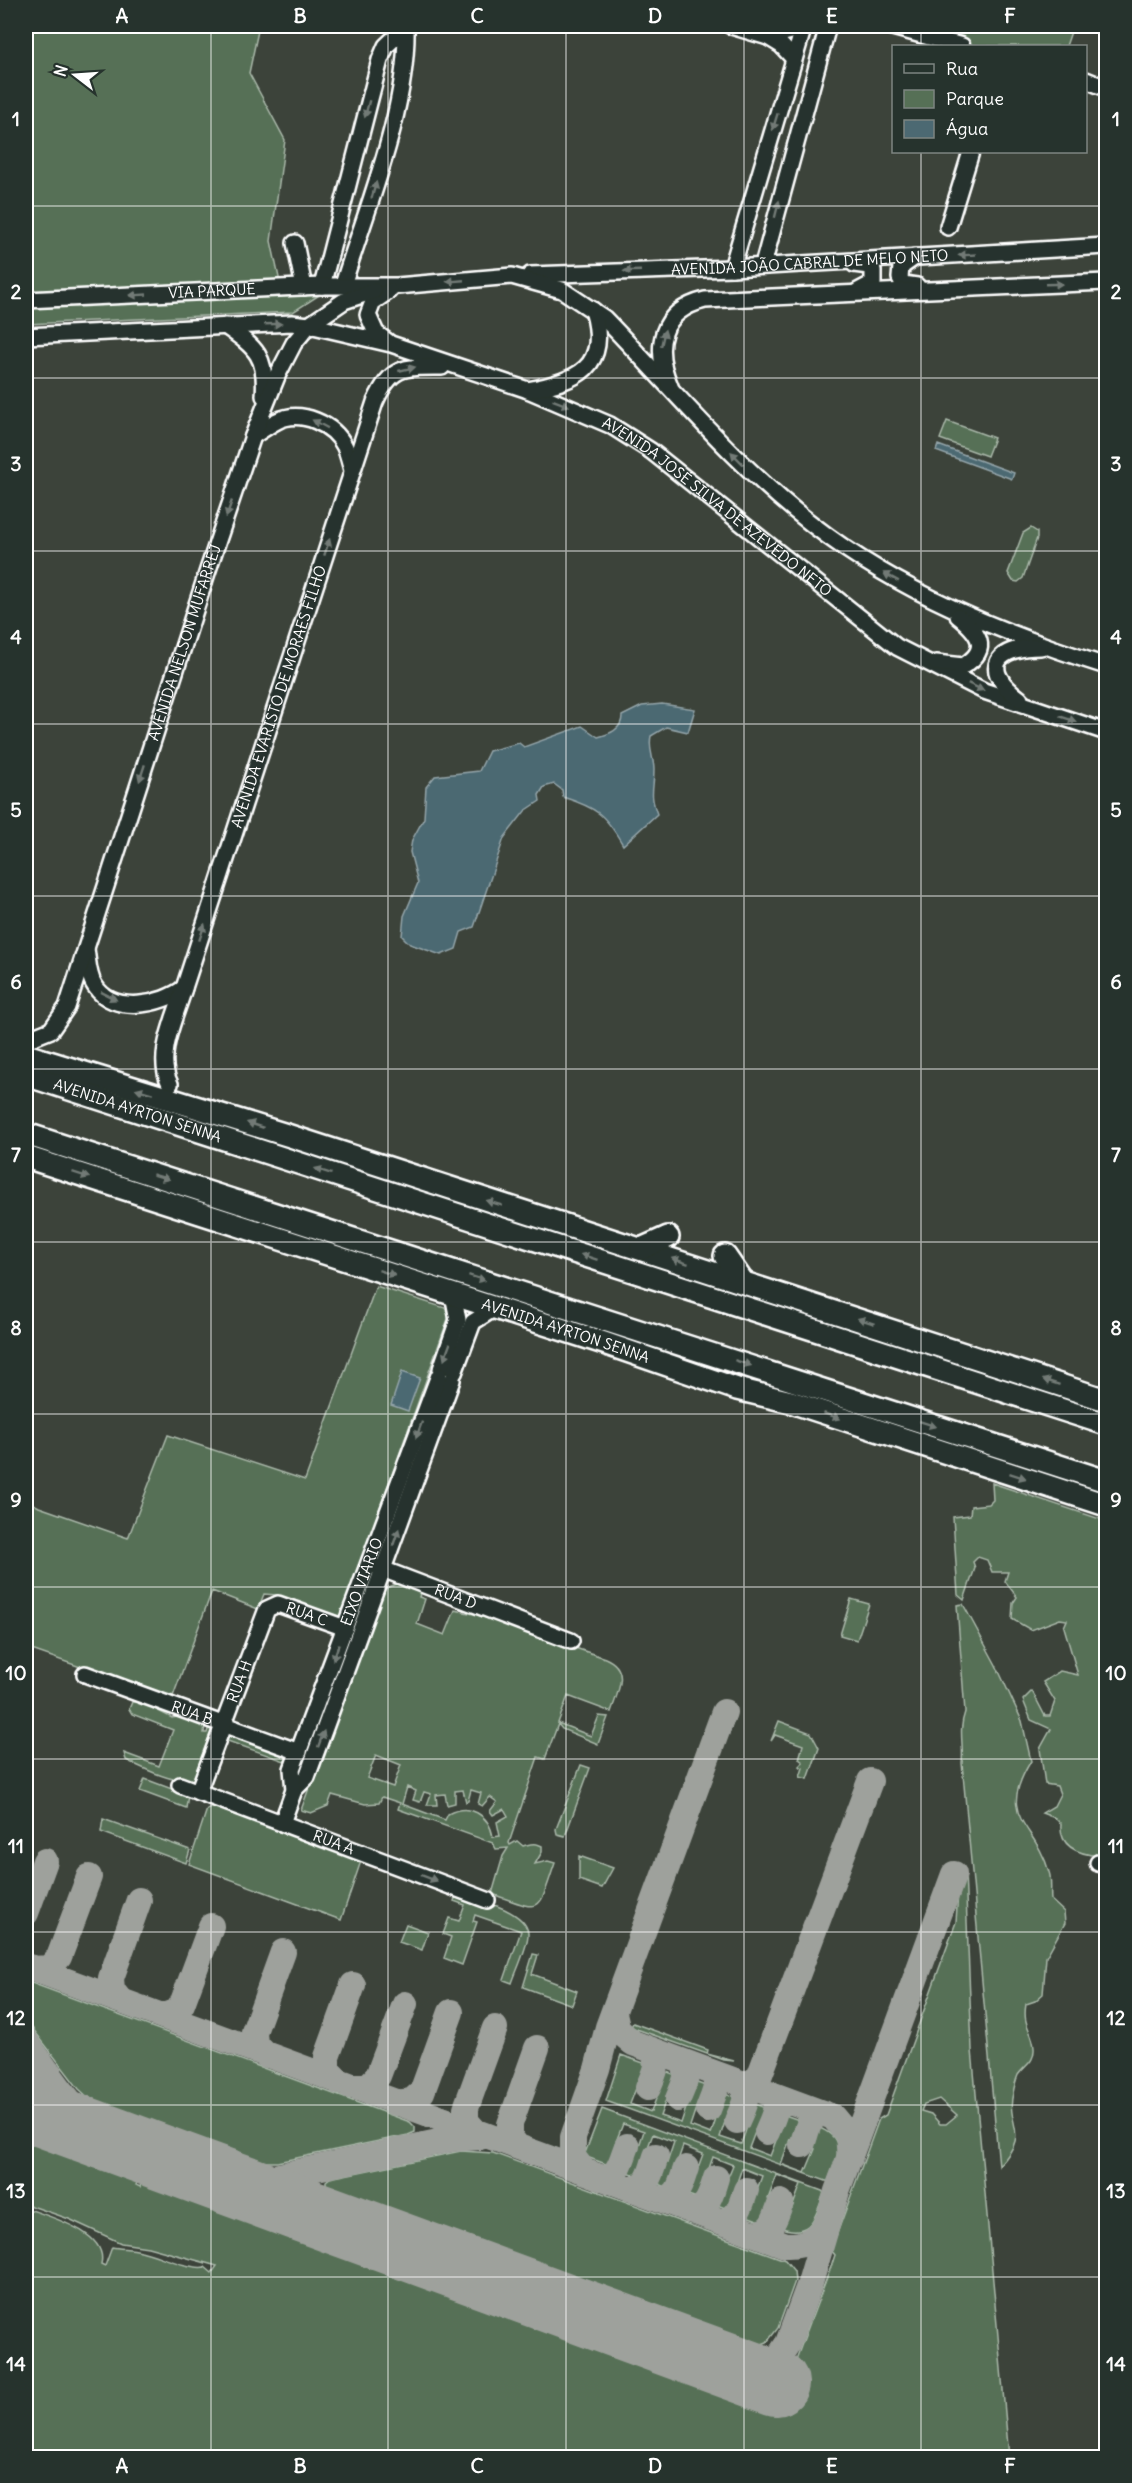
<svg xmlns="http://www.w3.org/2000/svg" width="1132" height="2483" font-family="Delius,sans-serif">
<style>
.green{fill:#567056;stroke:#aab8aa;stroke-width:1.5;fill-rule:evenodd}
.water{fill:#4c6972;stroke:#94a5aa;stroke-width:1.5}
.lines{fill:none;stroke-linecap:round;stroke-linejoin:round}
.taxiway{stroke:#9ea19c;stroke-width:26}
.runway{stroke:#9ea19c;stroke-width:66}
.minor-casing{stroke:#fff;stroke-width:20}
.highway-casing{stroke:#fff;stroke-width:26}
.minor{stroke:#26332d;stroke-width:15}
.highway{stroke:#26332d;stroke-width:21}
.oneway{fill:#727a76}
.grid{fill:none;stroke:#fff;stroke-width:1.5;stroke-opacity:0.55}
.labels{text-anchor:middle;stroke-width:5;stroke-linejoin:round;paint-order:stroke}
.street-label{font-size:15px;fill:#fff;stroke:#26332d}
.neatline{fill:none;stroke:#fff;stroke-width:2}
.grid-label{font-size:20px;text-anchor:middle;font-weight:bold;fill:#fff}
</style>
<rect width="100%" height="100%" fill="#3c433a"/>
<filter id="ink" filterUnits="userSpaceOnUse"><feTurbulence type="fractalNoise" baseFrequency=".0167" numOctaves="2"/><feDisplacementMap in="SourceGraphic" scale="12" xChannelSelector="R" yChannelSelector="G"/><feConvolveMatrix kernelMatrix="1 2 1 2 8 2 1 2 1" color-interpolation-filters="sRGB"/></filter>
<g filter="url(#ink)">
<path class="green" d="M26,26h233l-10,47 36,67 -14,101 10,46 43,5 -31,20 -267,12z
M914,26h159l-7,20h-91z
M947,421l47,17 -7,18 -47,-17z
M1031,528l6,4v6l-14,40 -5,4 -5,-1 -5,-8 15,-40z
M376,1286l69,22 4,8 -109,303 -63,-24 -13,-1 -6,15 -46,-18 -40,108 -146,-51v-148l13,7 89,31 40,-103 137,45z
M992,1483l114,38v328l-7,7c-21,-2 -40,-9 -38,-32l-6,-6 -13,-5 12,-7 6,-12 -3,-8 -12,-2 -5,-35 11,-20 -20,-9 -8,-20 9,-9 13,25h5l5,-15 -12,-19 17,-11 18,4 -14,-48 3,-7 -7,-1 -29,11 -19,-11 1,-16 4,-6 -12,-16 3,-9h-16l-5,-12 -9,-3 -5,5 2,6 -11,32 -6,-5 -5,-78 17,-2 1,-9 18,-2 4,-4z
M397,1584l24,6 -2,7 6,2 -8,25 28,11 10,-25 19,4 131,44c26,11 13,33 6,54l-43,-16 -10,27 33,13 8,-20 9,1 -10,27 -36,-15 -4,-5 -13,35 -7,-2 -29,86 1,2 7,-4 6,5c8,-2 11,-4 19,0v6l-7,12 13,-3 7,2c-18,52 -11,49 -63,31l11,-38 5,-8 -12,1 -3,-6 -95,-34 2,-6 -18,-6 -3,6 -14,1 -33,-9 -4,11 -17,7 -10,-3 77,-211 8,-11zM376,1755l25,10 -8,22 -26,-9zM407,1787l9,4 -3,9 7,2 4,-10 7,2 -4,11h10l-1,-10 9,-1 2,11 8,-2v-12l8,-1 3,12 2,-1 3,-11 10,3 -3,11 4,2 8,-9 7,5 -7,9 3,4 11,-6 4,7 -11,6 3,14 -7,1c-4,-23 -24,-34 -45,-23l-3,6 -43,-16z
M851,1599l18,5 -12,36 -17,-5z
M963,1604l33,61 26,56 9,40c-36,58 4,61 18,111 3,8 1,19 2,28l13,12 1,11 -19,34 -3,37 -8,7 -9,3c-4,23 7,26 8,44 1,14 -9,17 -16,27 -2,5 -4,13 -5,18 -8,33 19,38 -14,73l-37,-403c2,-20 -4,-31 3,-51l-8,-107z
M132,1702h9l31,16 16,-3 17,9 -1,9h3l2,-7 3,2v9h-3l-15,42c-13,8 -54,-12 -68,-19l-2,-7 35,13 14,-36 -41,-16 -3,-5z
M779,1721l32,12 8,15 -11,31 -8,-2 3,-9 -4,-2 4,-4 -4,-3 4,-14 -28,-10 -4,6z
M229,1734l60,22 1,7 -68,-24z
M581,1765l9,3 -25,68 -8,-2 -1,-5z
M145,1779l43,16 -2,13 -46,-17z
M212,1806l149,55 -20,59 -152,-56 18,-55z
M103,1819l87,31 -4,13 -85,-31z
M579,1856l34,12 -11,20 -23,-8z
M965,1870l7,180 37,407h-983v-249c21,8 83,24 75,56l4,2 7,-19c10,2 19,1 29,4 17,4 49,19 64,16l7,6 5,-7 -69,-19 -27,-4 -52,-24 -43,-15v-68l113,42 -3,7 4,2 3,-8 617,226 13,1 16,-42 5,1 38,-101 3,-9 -4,-5 48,-131 7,-4 70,-193 3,-45zM939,2099l18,16 -11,9h-6l-9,-10 -10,-3 3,-7z
M457,1893c19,6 69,17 71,40 1,11 -12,38 -16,50l-8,-3 17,-49 -46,-16 -2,6 4,1 -15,43 -18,-7 7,-21 -8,-3 6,-16 10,3 6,-16 -11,-4z
M406,1924l22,8 -6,18 -23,-8z
M533,1954l5,1 -6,19 45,17 -5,14 -49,-18z
M26,1981l384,141 5,5v5l-7,3 -131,27h-19l-25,-6 -122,-45 -21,-12 -11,-10 -53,-69z
M633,2023l75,27 -1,4 27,7 -10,-1 -93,-33z
M621,2055l31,11 -8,20 -6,-3 -8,21 21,8 8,-21 -6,-2 7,-20 21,8 -7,19 -6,-2 -8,22 21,7 7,-21 -5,-3 6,-19 22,8 -8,19 -6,-2 -7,21 21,8 7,-21 -6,-2 7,-20 22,8 -8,19 -6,-2 -7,21 21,7 7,-20 -6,-3 7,-19 22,8 -8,19 -6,-2 -8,21 21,8 8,-21 -6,-3 7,-19 26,9 -8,20 -7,-3 -9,25 24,9 10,-24 -7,-3 7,-20c33,12 23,29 13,55h-2l-220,-80z
M602,2109l220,82 2,2c-10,27 -13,45 -46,34l7,-21 7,2 9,-24 -24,-9 -9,24 6,3 -8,21 -25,-9 8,-21 6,2 7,-19 -20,-8 -7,20 6,3 -8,20 -21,-8 8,-21 5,2 8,-19 -20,-8 -7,20 5,2 -8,21 -21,-7 7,-21 7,1 7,-19 -20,-8 -7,20 5,2 -8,22 -21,-9 8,-20 7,2 7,-21 -21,-8 -8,21 6,3 -7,20 -22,-8 8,-20 7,2 7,-21 -21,-7 -8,20 6,3 -7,20 -30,-11z
M461,2151l32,2 292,107 9,11 1,10 -17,47 -11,14 -8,3 -13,-1 -393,-144 -27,-14v-5l4,-3z"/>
<path class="water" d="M938,445l76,28 -2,6 -76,-28z
M662,704l33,5 -7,23 -22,-5 -15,9c-3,13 3,22 3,34 0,21 -5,22 3,44l-34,31c-18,-31 -26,-37 -60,-48l-1,-7 -8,-6 -10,3 -5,8 1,6 -15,10 -21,27 -30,89 -13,5 -5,17 -15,6 -31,-11 -8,-8 2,-20 14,-33 -8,-31 2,-12 12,-22 2,-31 9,-11 44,-5 10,-20 30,-8 5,4 58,-21 16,11c11,-3 24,-7 24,-21l20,-10z
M402,1372l18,6 -12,33 -17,-6z"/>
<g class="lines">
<path class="taxiway" d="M26,1913l19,-52
M26,1966l759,279c19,1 32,-6 41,-22
M32,1969l17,-1 10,-11 30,-80
M120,2000l-8,-10 -1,-12 28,-78
M614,2013l4,17 15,13 200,74 15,18 2,23
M164,2016l13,-5 5,-7 29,-78
M26,2042c26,34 51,80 91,99
M266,2055l-11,-11 -1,-12 29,-80
M339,2082l-12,-12v-13l26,-72
M740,2083h10l9,-6 111,-296
M349,2086h19l10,-10 27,-72
M648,2088c5,-13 14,-27 3,-38
M678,2099c5,-13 14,-27 3,-38
M395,2103l17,-2 10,-9 29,-80
M26,2106c20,3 31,-14 24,-32
M708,2110c4,-13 14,-27 3,-38
M737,2121c5,-12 15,-28 3,-38
M475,2131l-9,-10v-13l29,-80
M767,2132c5,-13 15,-28 3,-39
M802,2145c5,-13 6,-30 22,-32
M518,2147l-8,-10v-13l27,-76
M309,2170l-12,11 -1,15 11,13 24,10
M584,2171l-11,-14v-20l24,-68 11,-42 116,-315
M601,2178c19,-1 20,-18 26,-32
M226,2181l44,-3 182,-39 28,-2
M631,2189c18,-1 20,-18 25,-33
M661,2199c18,0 20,-17 25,-31
M691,2211c18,-2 20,-18 25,-33
M720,2221c18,1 21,-17 26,-31
M755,2234c18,-2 20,-17 26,-32
M744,2371l24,-5 10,-8 10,-15 22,-60 27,-92 117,-317"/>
<path class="runway" d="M26,2108l750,275"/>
<g class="minor-casing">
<g id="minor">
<path d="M731,26l37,11"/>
<path d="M889,26l73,20"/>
<path d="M794,59l-13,-14 -13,-8 35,-9"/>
<path d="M1086,80l20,8"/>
<path d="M948,227l23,-75"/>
<path d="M295,243l9,44"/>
<path d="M915,257l-14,10 -1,11 3,6 14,2"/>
<path d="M854,264l15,2 4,4v13l-15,8"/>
<path d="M763,265l65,-239"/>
<path d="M732,268l72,-242"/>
<path id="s1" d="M530,275l202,-7 374,-22"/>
<path d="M343,285c25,-81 65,-175 63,-259"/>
<path d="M322,286l58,-226 6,-14 20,-19"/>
<path id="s2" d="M26,300l296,-14h75l115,-10 50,14 42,28c68,70 131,147 209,207 86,67 191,109 293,141"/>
<path d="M225,326c32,22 42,31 39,70"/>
<path id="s3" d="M26,336l266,-13 17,2 82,19 137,46 82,35 41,26 246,196 87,44 122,41"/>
<path d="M388,342l-12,-9 -8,-18 5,-13 16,-11"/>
<path d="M670,386c-17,-39 -10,-75 35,-86l401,-18"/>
<path d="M528,390c50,-9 82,-23 65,-80"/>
<path d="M253,436c8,-5 16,-11 24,-15 24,-12 57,3 68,26 3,7 5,16 7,23"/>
<path d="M936,663l27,3c29,-17 15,-34 -5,-50"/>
<path d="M1020,699c-41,-31 -24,-52 21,-52"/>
<path d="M86,949c2,12 2,27 9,37 18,29 67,19 89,2"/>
<path id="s4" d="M26,1040l25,-10 16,-23 141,-437 45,-134 25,-62 16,-31 15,-18 35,-24 30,-10"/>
<path id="s5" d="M170,1084c-15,-28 6,-68 14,-96l191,-586c17,-37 29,-35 67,-35"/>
<path d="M441,1369l17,-49 -5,-26"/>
<path d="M454,1373l19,-51 22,-14"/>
<path id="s6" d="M377,1567l194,74"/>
<path id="s7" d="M85,1674l214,78"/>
<path id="s8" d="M180,1785l307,115"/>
<path d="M294,1790l13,-13 145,-397"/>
<path id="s9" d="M198,1792l69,-183 11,-5 67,24"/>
<path id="s10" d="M282,1823l12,-33 -2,-21 147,-394"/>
<path d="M1098,1863l8,2"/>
</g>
</g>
<g class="highway-casing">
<g id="highway">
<path d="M26,1055l264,81 816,264"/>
<path id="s11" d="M26,1075l1080,349"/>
<path d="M26,1134l1080,347"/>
<path id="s12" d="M26,1157l578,186 133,46 54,13 315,103"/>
<path d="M641,1249l27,-12"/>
<path d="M725,1256l18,26"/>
</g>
</g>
<use href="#minor" class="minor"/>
<use href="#highway" class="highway"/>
</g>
<defs><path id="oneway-solid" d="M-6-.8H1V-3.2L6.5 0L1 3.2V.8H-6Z" transform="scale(1.5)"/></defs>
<g class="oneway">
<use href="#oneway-solid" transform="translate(367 109) rotate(105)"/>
<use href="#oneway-solid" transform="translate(775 122) rotate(107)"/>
<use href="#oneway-solid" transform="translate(374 190) rotate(-74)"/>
<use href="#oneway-solid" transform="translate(777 209) rotate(-76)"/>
<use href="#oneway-solid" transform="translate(967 255) rotate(177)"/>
<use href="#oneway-solid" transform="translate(632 271) rotate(178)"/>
<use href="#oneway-solid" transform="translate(455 281) rotate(175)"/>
<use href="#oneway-solid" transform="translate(1054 284) rotate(-2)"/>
<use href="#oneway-solid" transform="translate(138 295) rotate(177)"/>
<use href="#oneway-solid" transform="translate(273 324) rotate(-2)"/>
<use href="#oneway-solid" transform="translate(663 338) rotate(-77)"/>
<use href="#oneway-solid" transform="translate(407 369) rotate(-13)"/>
<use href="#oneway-solid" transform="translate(561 403) rotate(21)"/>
<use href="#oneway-solid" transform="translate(320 424) rotate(-152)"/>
<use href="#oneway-solid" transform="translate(737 458) rotate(-135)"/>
<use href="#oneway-solid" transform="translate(229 509) rotate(109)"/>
<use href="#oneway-solid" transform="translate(327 547) rotate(-72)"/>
<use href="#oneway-solid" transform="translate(891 577) rotate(-151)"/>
<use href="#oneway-solid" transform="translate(976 687) rotate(25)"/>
<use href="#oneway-solid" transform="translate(1068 719) rotate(19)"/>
<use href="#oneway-solid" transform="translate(142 773) rotate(108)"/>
<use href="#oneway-solid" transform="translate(202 932) rotate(-72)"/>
<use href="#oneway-solid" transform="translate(109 996) rotate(27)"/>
<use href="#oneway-solid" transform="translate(144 1091) rotate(-163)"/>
<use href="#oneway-solid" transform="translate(255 1125) rotate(-162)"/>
<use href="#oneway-solid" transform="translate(323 1171) rotate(-162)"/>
<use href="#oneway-solid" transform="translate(81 1175) rotate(18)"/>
<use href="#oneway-solid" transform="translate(161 1177) rotate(17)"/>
<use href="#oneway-solid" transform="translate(494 1203) rotate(-163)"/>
<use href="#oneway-solid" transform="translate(589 1257) rotate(-162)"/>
<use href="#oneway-solid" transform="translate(680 1261) rotate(-162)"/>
<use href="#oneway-solid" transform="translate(387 1273) rotate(18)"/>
<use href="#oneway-solid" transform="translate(477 1278) rotate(18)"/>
<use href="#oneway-solid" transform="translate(866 1321) rotate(-162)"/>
<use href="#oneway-solid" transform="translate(447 1352) rotate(110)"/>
<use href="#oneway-solid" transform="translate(743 1363) rotate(18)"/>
<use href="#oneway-solid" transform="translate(1051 1382) rotate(-162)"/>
<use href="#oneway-solid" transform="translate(832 1416) rotate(19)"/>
<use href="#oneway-solid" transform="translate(928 1424) rotate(18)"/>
<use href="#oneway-solid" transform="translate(419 1430) rotate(110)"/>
<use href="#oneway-solid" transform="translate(1018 1476) rotate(18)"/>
<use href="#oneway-solid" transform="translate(396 1537) rotate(-71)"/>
<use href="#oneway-solid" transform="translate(336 1652) rotate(110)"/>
<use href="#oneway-solid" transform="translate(321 1739) rotate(-70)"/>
<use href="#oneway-solid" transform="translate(429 1878) rotate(21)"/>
</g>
</g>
<path class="grid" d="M211,26v2432M388,26v2432M566,26v2432M744,26v2432M921,26v20M921,152v2306M26,206h1080M26,378h1080M26,551h1080M26,724h1080M26,896h1080M26,1069h1080M26,1242h1080M26,1414h1080M26,1587h1080M26,1759h1080M26,1932h1080M26,2105h1080M26,2277h1080"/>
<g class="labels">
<g class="street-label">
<text dy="5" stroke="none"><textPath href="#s1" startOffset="280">AVENIDA JOÃO CABRAL DE MELO NETO</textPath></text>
<text dy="5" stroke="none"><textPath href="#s2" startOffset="186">VIA PARQUE</textPath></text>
<text dy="5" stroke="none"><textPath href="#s3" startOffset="736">AVENIDA JOSÉ SILVA DE AZEVEDO NETO</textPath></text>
<text dy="5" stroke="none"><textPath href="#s4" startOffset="438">AVENIDA NELSON MUFARREJ</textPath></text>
<text dy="5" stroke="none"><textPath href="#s5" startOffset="406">AVENIDA EVARISTO DE MORAES FILHO</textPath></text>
<text dy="5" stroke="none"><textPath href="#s11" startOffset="117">AVENIDA AYRTON SENNA</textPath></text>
<text dy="5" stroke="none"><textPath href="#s12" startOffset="567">AVENIDA AYRTON SENNA</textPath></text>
<text dy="5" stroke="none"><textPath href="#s10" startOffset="256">EIXO VIÁRIO</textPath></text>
<text dy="5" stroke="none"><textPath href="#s6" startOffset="84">RUA D</textPath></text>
<text dy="5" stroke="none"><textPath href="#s9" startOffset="238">RUA C</textPath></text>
<text dy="5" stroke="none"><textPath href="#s9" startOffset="118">RUA H</textPath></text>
<text dy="5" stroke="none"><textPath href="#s7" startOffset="114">RUA B</textPath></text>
<text dy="5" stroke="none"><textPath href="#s8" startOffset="164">RUA A</textPath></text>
</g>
</g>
<rect width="1132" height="2483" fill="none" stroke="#26332d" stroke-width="66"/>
<rect x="892" y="45" width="195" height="108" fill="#26332d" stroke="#7d8581" stroke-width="1.5"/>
<rect x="904" y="64" width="30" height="9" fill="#26332d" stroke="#7d8581" stroke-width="1.5"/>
<text x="946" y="75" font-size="18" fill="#ffffff">Rua</text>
<rect x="904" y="90" width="30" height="18" fill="#567056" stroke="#7d8581" stroke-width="1.5"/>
<text x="946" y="105" font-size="18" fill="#ffffff">Parque</text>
<rect x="904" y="120" width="30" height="18" fill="#4c6972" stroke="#7d8581" stroke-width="1.5"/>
<text x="946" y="135" font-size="18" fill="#ffffff">Água</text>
<g transform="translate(75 75) rotate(287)" stroke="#26332d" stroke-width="4.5" paint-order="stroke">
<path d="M0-4.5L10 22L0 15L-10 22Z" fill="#ffffff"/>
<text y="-9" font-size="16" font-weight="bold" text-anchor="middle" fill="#ffffff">N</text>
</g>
<rect x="33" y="33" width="1066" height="2417" class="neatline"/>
<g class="grid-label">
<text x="122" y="23">A</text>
<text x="300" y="23">B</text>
<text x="477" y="23">C</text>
<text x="655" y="23">D</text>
<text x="832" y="23">E</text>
<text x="1010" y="23">F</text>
<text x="16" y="126">1</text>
<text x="1116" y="126">1</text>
<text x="16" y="299">2</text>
<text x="1116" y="299">2</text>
<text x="16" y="471">3</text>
<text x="1116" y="471">3</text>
<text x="16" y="644">4</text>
<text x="1116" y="644">4</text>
<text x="16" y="817">5</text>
<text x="1116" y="817">5</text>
<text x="16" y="989">6</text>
<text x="1116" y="989">6</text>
<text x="16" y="1162">7</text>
<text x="1116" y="1162">7</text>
<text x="16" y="1335">8</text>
<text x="1116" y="1335">8</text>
<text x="16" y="1507">9</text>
<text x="1116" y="1507">9</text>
<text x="16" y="1680">10</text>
<text x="1116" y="1680">10</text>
<text x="16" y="1853">11</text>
<text x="1116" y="1853">11</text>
<text x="16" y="2025">12</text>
<text x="1116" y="2025">12</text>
<text x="16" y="2198">13</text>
<text x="1116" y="2198">13</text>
<text x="16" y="2371">14</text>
<text x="1116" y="2371">14</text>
<text x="122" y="2473">A</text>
<text x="300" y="2473">B</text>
<text x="477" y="2473">C</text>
<text x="655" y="2473">D</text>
<text x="832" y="2473">E</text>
<text x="1010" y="2473">F</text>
</g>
</svg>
